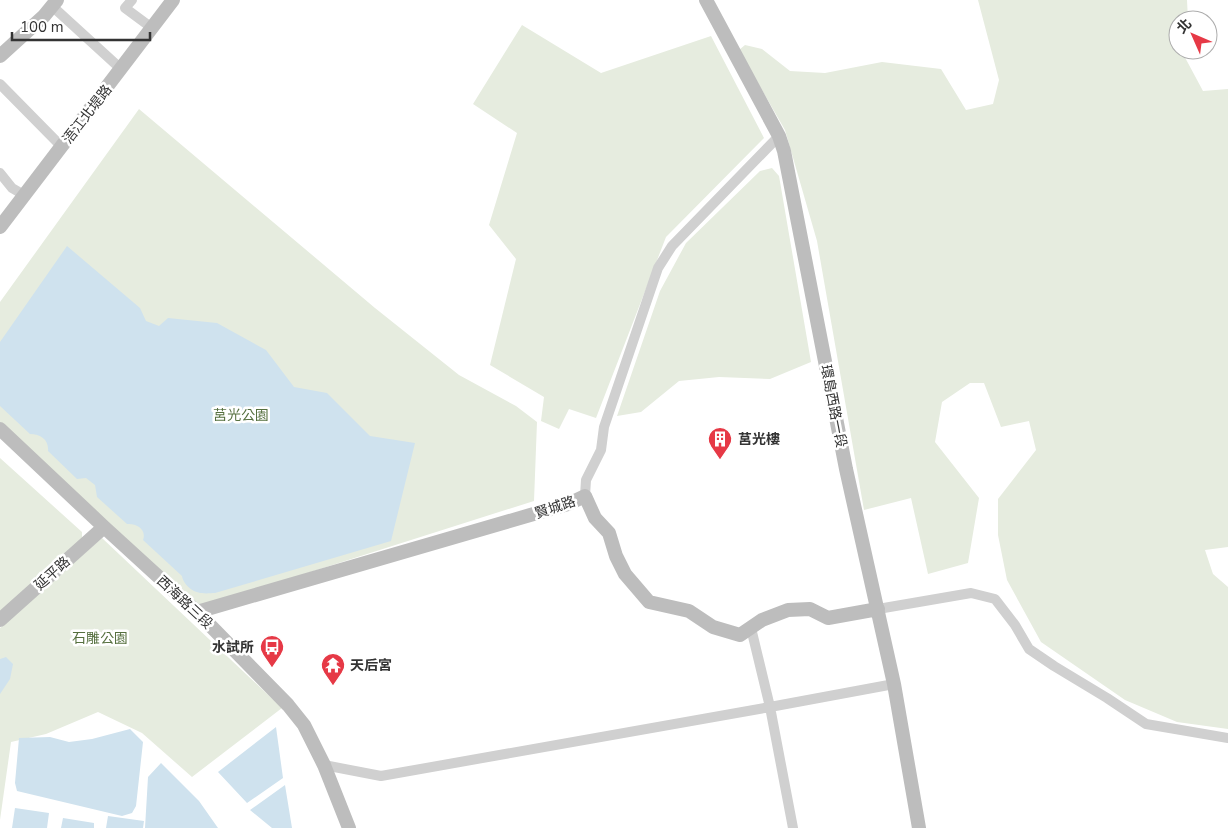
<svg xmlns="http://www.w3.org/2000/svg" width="1228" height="828" font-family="'Nunito Sans','Noto Sans TC',sans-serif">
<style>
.green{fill:#e6ecdf}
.water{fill:#cfe2ee}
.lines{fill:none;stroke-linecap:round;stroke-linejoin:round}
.street{stroke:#d0d0d0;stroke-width:10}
.secondary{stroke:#bdbdbd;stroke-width:14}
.labels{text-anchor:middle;stroke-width:5;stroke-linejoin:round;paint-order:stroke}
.street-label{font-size:14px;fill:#333;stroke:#fff}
.park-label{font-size:14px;fill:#56703f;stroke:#fff}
.poi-label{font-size:14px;font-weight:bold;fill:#333;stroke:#fff;text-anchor:start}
</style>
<rect width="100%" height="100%" fill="#fff"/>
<path class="green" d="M978,0h209l1,20h-10v16l-3,3 3,6v5h3l22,41 25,-2v458l-23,3 8,24 15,13v142l-51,-7 -52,-22 -84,-58 -34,-62 -9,-45v-36l38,-49 -7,-29 -28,6 -17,-44h-14l-28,19 -7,40 44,56 -11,65 -40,11 -17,-76 -47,12 -47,-269 -32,-111 -46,-80 6,-5 17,4 28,22 35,2 57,-11 59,7 25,41 27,-6 6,-24z
M522,25l79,48 110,-37 53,102 -98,99 -70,181 -27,-9 -10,20 -18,-8 3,-24 -54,-32 26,-106 -27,-34 28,-92 -44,-29z
M139,109l236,199 84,67 57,31 21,16 -3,79 -337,107 -197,-186v-120z
M772,168l7,8 32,186 -41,17 -51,-2 -40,4 -38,31 -24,4 43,-125 26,-48 74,-72z
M0,458l82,74v7l-82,73z
M102,538l180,170 -90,69 -50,-44 -44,-21 -52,22 -35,8 -11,78v-192z"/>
<path class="water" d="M67,246l73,62 6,13 13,5 9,-8 49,5 49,27 28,37 33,6 43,43 45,7 -24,98 -176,52c-4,0 -9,1 -13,0 -9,0 -19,-9 -20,-17l-39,-36c4,-11 -7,-17 -16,-16l-30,-27 -2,-12 -9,-7 -9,1 -29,-28c1,-11 -7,-17 -18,-17l-30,-28v-64z
M6,657l7,7 -3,15 -10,15v-35z
M276,727l7,51 -36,25 -29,-31z
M130,729l13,13 -7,64 -4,7 -10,3 -105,-25 -2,-8 4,-45 31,-1 19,5 23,-3z
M161,763l38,38 19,27h-73l3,-51z
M285,785l7,43h-20l-22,-18z
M15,808l34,5 -2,15h-35z
M108,816l36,5 -1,7h-37z
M63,818l31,5v5h-33z"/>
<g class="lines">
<path class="street" d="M132,0l-7,8 27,20
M52,6l69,63
M0,84l62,63
M0,173l12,15 12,7
M585,496l1,-16 15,-30 3,-23 54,-159 14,-22 107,-110
M878,609l93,-16 24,6 20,26 14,24 25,17 53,32 39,26 82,14
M751,628l19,79 23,121
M324,765l57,11 389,-69 124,-23"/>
<path class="secondary" d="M706,0l73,136 5,15 62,318 48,215 25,144
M0,56l44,-40 13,-16
M0,227l173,-227
M0,429l104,98 93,85 91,93 16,20 20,40 25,63
M197,612l371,-108 17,-8 10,22 14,15 7,23 9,18 24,28 40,9 24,16 27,8 22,-15 26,-10 22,-1 18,9 50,-9
M0,620l104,-93"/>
</g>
<defs>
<g id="building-pin" transform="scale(1.25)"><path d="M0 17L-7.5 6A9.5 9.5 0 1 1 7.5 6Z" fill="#e63946" stroke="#fff"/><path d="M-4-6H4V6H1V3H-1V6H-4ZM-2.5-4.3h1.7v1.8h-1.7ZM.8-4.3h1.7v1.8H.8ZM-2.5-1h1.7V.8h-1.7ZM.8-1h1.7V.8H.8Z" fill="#fff"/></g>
<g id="bus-pin" transform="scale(1.25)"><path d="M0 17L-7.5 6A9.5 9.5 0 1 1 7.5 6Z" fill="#e63946" stroke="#fff"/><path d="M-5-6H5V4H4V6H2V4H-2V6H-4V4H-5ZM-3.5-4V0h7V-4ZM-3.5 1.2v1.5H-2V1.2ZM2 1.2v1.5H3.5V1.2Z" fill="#fff"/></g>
<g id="temple-pin" transform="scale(1.25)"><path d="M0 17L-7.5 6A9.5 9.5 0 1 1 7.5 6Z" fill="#e63946" stroke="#fff"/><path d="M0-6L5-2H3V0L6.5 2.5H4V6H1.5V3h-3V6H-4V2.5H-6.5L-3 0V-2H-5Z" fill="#fff"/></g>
</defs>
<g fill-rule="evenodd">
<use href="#building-pin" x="720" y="439"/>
<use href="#bus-pin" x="272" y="647"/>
<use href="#temple-pin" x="333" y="665"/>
</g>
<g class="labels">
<g class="street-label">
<text transform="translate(87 114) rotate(-52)" y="5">浯江北堤路</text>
<text transform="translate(834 406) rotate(79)" y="5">環島西路一段</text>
<text transform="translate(555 507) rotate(-19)" y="5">賢城路</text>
<text transform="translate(52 573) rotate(-42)" y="5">延平路</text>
<text transform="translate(185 602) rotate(43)" y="5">西海路三段</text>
</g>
<g class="park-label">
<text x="241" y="420">莒光公園</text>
<text x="100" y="643">石雕公園</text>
</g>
<g class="poi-label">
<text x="738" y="444">莒光樓</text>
<text x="254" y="652" text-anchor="end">水試所</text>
<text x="350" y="670">天后宮</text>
</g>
</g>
<g transform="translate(1193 35) rotate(315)"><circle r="24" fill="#ffffff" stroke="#adadad"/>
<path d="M0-4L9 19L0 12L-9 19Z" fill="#e63946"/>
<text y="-8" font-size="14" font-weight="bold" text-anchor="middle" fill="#333333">北</text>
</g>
<path d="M12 32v8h138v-8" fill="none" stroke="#333333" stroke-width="2.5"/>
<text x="20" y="32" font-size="15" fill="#333333" stroke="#ffffff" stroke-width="4" paint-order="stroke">100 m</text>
</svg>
